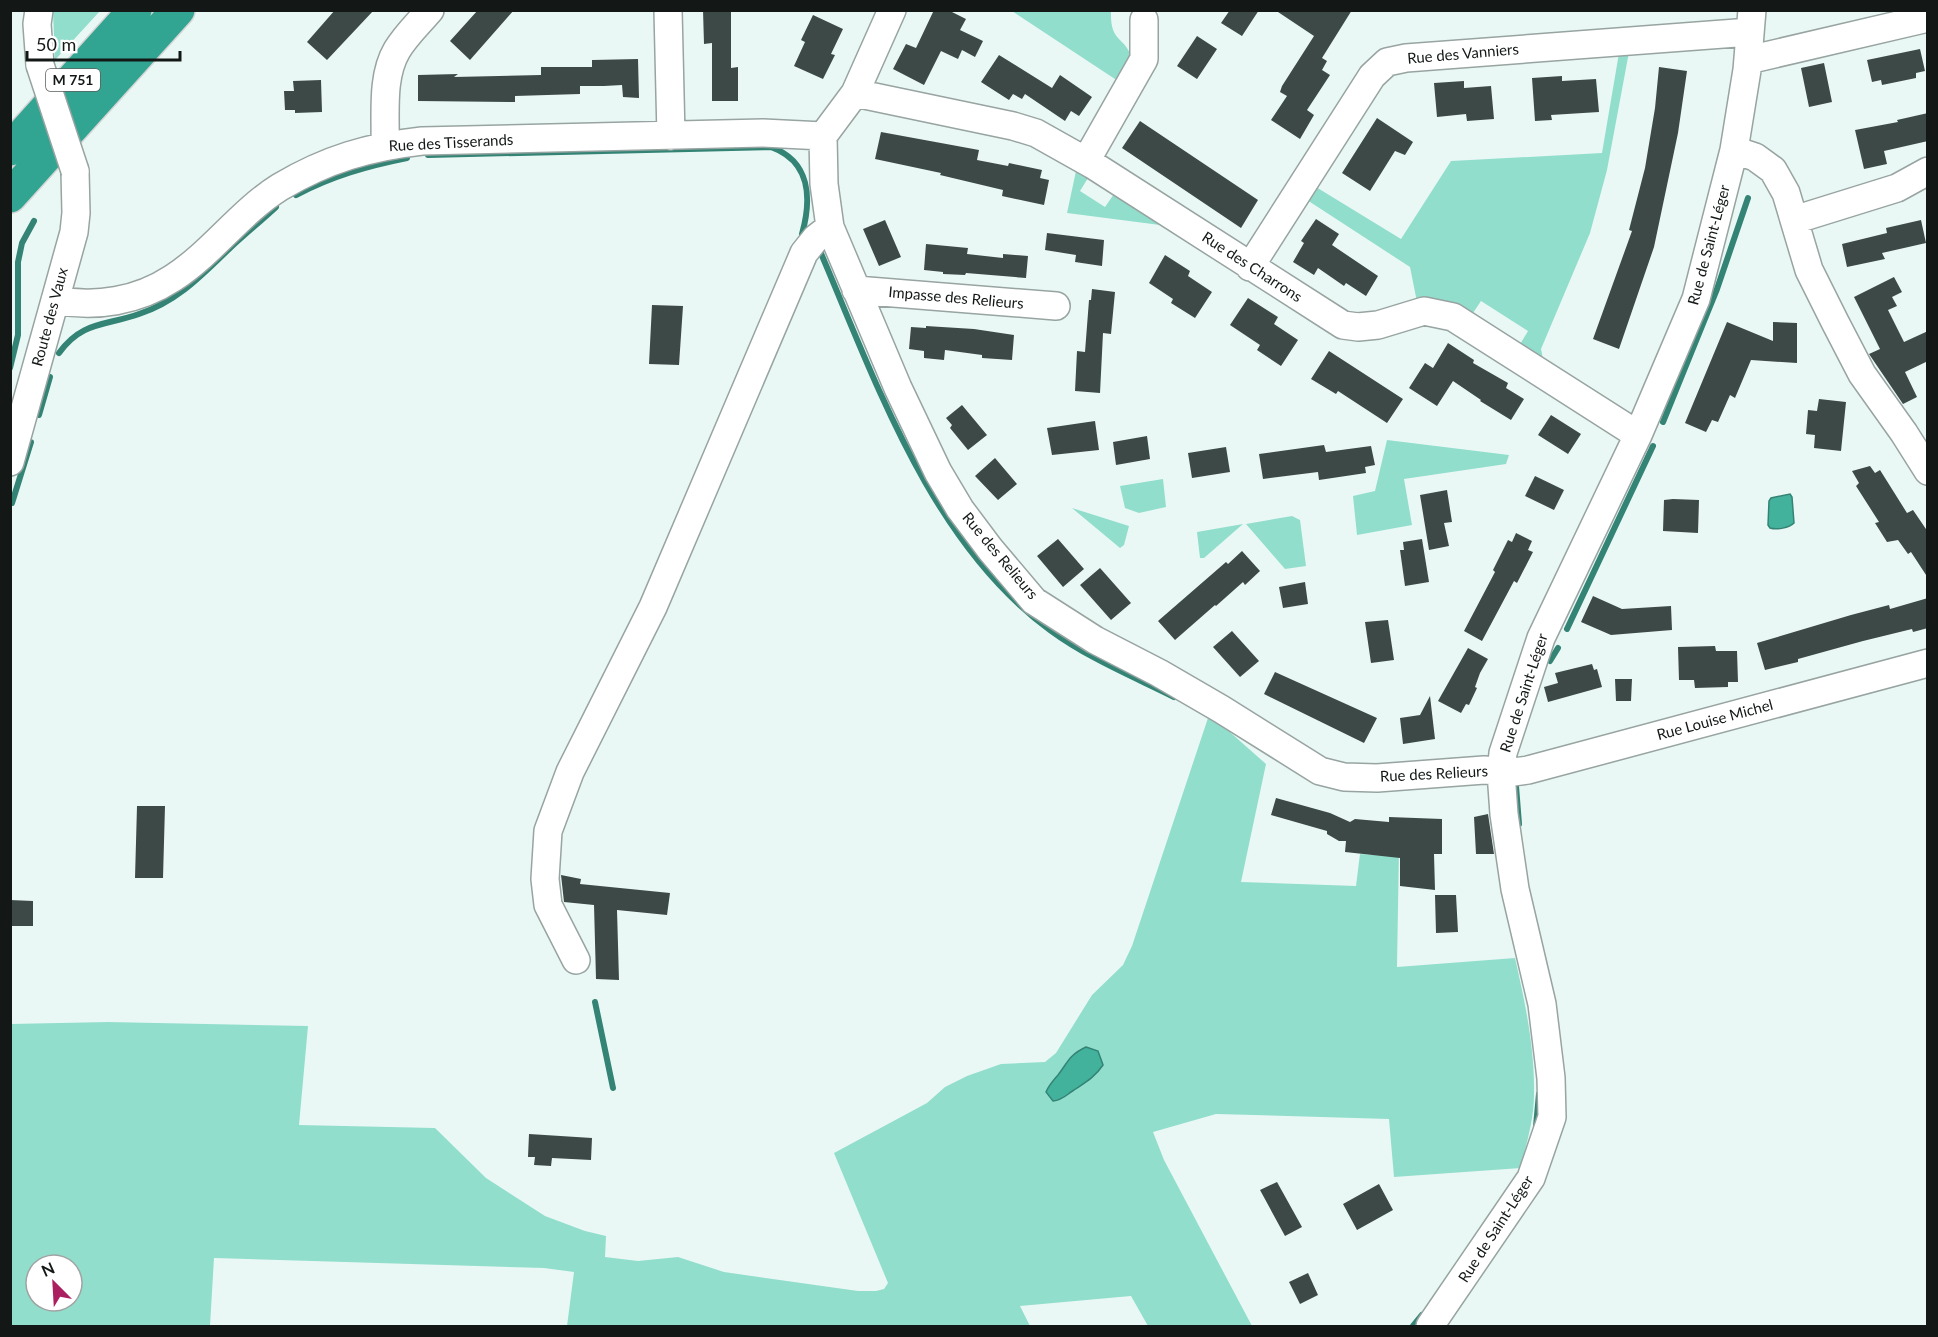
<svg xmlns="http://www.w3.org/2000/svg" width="1938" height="1337" font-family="Lato,sans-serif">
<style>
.green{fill:#92decd;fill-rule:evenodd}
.water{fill:#42b29d;stroke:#348475;stroke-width:1.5}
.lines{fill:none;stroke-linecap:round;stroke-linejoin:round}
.stream{stroke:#348475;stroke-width:6}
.building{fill:#3d4946}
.minor-casing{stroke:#97a4a1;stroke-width:30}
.highway-casing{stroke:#d5d5d5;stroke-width:36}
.minor{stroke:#fff;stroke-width:27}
.highway{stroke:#31a591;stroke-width:33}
.minor-bridge-casing{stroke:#97a4a1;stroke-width:30;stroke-linecap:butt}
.minor-bridge{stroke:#fff;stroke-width:27}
.labels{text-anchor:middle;stroke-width:6;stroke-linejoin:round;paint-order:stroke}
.shield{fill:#fff;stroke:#5a5d5d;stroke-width:1.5}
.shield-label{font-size:14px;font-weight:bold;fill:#131817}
.street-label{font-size:15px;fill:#131817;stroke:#fff}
</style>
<rect width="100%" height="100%" fill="#eaf8f5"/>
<path class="green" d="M53,11h47l-45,49z
M1012,11h99c-1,32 13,24 21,47l-11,25z
M1629,52l-22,118 -17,63 -49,116 2,10 -24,-13 9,-15 -47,-30 -10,15c-21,-12 -29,-18 -54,-14l-7,-35 -103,-67 9,-13 85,52 50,-78 151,-8 17,-100z
M1076,171l12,7 -8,13 25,16 9,-13 46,31 -93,-12z
M1387,440l122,15 -3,9 -102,15 8,46 -55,10 -4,-39 22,-5z
M1163,479l3,28 -27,6 -14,-5 -5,-22z
M1072,508l57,18 -5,19 -4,3z
M1292,516l8,4 6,46 -21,3 -39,-45z
M1243,524l-39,34h-4l-3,-26z
M1208,718l15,8 43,38 -25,118 115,4 4,-32 13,1 2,-12 24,5 -2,119 118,-9c10,44 20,91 19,137 0,25 -8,49 -13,73l-127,9 -5,-58 -173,-5 -63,18 11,28 88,166h-104l-17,-30 -111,10 10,20h-463l7,-54 -30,-4 -330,-10 -4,68h-199l-1,-302 98,-2 200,4 -9,99 136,3 51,50 59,38 40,15 21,5 -1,21 33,4 40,-4 46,15 134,19h18l8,-2 4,-6 -54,-130 93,-50 18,-16 22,-11 34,-12 44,-2 11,-9 36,-58 31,-30 9,-19zM36,1265h36v36h-36z"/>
<path class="water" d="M1790,494l2,3 2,26c-5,5 -17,7 -24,5l-2,-3 1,-24 2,-3z
M1086,1047l12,4 5,14c-8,12 -17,17 -29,25 -8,5 -11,10 -21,11l-7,-9c3,-7 7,-11 12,-17 10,-13 11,-20 28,-28z"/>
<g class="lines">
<path class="stream" d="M428,155l343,-8c39,14 41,51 31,87
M296,195c36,-19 71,-29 111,-37
M815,253l5,-2c56,131 111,292 230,379 38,28 82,46 124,67
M59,353c23,-32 46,-27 80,-39 39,-13 63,-39 92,-67 15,-14 30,-26 45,-40
M10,368l8,-33v-73l4,-19 12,-22
M39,415l11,-38
M1663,422l54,-133 31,-91
M12,503l19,-61
M1567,629l86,-183
M1550,661l8,-13
M1516,786l3,38
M595,1002l18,86
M1536,1126l3,-32
M1413,1326l9,-11"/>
</g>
<path class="building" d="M335,10h39l-47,50 -20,-18z
M478,10h36l-44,50 -20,-19z
M703,10h28v58l7,-1v34h-26v-58l-8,1z
M934,10h14l18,9 -6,11 23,11 -8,16 -13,-7 -4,9 -17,-8 -17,34 -31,-16 13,-25 10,4z
M1230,10h29l-17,26 -21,-13z
M1275,10h77l-30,48 5,3 -5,9 8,5 -23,35 7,5 -14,24 -29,-19 16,-24 -7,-4 2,-6 32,-50z
M813,15l30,14 -12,25 4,1 -12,24 -29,-13 11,-24 -4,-2z
M1197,36l20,13 -20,30 -20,-13z
M1920,49l5,22 -9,2v5l-34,7 -1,-5 -9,2 -5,-22z
M999,55l53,33 8,-13 32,22 -13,19 -8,-5 -6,10 -40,-27 -3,5 -9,-5 -4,6 -28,-18z
M638,59l1,39 -16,-1 -1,-12 -18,1h-24v8l-65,2v6l-97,-1v-26l40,-1 -4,3 87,-2v-8h51v-7z
M1824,63l8,39 -23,5 -8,-39z
M1659,67l28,4 -9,62 -24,114 -35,102 -26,-10 39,-108 -3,-1 16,-62 10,-60z
M1562,76v5l34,-2 3,33 -48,3 1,5 -17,1 -3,-43z
M321,80l1,32 -27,1v-3h-10l-1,-19h10l-1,-10z
M1464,81v7l27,-2 3,33 -27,2 -1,-7 -29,3 -3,-34z
M1928,113v28l-44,10 3,13 -23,5 -9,-39 43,-8 -1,-2z
M1377,118l36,24 -8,13 -10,-4 -25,40 -28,-18z
M1140,121l118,79 -17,28 -119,-80z
M881,132l98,18 -2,10 31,6 1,-3 33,7 -2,8 9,2 -5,25 -42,-9 1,-6 -63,-15 1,-2 -66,-14z
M1316,219l23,15 -7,11 46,31 -12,20 -20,-13 -2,3 -26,-18 -4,7 -21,-13 11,-19 -3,-2z
M885,220l16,37 -22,9 -16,-37z
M1921,220l5,23 -44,10 3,6 -38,8 -5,-23 45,-11 -1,-5z
M1047,233l57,7 -2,26 -27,-4 1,-7 -31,-5z
M926,244l42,4 -1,6 36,4v-4l25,2 -2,22 -60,-5 -1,2 -22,-1v-2l-19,-2z
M1165,255l25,16 -2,5 24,16 -17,26 -24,-15 2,-4 -24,-16z
M1894,277l8,15 -10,5 5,9 -9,4 16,32 24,-11v30l-23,11 12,25 -14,7 -34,-50 11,-5 -26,-52z
M1092,289l23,3 -4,42 -8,-1 -3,60 -25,-2 2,-40 8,1 4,-52h2z
M1248,298l30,19 -4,7 24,16 -17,26 -24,-16 3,-5 -30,-20z
M652,305l31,1 -4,59 -30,-1z
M1727,322l46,19v-19l24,1v40l-46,-3 -16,38 -5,-3 -12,27 -6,-2 -6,12 -21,-9z
M926,326l48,3 40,6 -2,25 -30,-2v-3l-37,-5 -1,10 -20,-2v-7l-15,-2 2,-22 15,1z
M1448,343l26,17 -1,3 35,20 -2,5 18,11 -13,21 -31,-19 1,-1 -28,-19 -16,25 -28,-18 16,-25 8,5z
M1329,351l74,48 -16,24 -49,-32 -2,3 -25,-15z
M1819,399l27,3 -5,49 -27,-3 1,-13 -9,-1 2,-24 9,1z
M962,405l25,30 -19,15 -18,-22 2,-3 -6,-7z
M1551,415l30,19 -13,20 -30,-19z
M1095,421l4,29 -47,5 -5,-27z
M1147,436l3,23 -34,6 -3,-23z
M1324,445l2,7 45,-6 4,19 -10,2 1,6 -47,7 -1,-8 -55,7 -4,-25z
M1226,447l4,25 -38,6 -4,-25z
M995,458l22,26 -19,16 -23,-24z
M1870,466l5,7 5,-3 27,43 6,-3 15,22v46l-17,-26 -3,2 -10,-14 -11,2 -12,-19 4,-1 -23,-36 3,-3 -7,-12z
M1535,476l29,14 -10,20 -29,-14z
M1447,490l5,32 -8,1 5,23 -20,4 -9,-55z
M1673,499l26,1 -1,33 -35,-2 1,-31z
M1516,533l16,8 -4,9 5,2 -16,31 -3,-2 -32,60 -18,-10 31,-59 -2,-2 15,-30 4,2z
M1058,539l26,30 -21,18 -26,-31z
M1422,539l7,43 -24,4 -5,-36h4l-1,-8z
M1242,551l18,20 -15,14 -2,-3 -27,24 -1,-1 -40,35 -17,-19 68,-59 2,2z
M1100,568l31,35 -20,17 -31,-35z
M1305,582l3,22 -25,4 -4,-21z
M1593,596l29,13 49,-3 1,24 -61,5 -30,-13z
M1928,598v30l-15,4 -1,-3 -49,12 -65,18v3l-33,8 -8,-27 94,-28 38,-10 1,4z
M1388,620l6,40 -23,3 -6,-41z
M1232,631l27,30 -19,16 -27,-30z
M1715,646l1,5h21l1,31h-10v5l-33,1 -1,-8h-15l-1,-33z
M1468,648l20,11 -8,14 -5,14 2,1 -8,17 -3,-1 -5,9 -23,-12z
M1592,664l2,6 3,-1 5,18 -54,15 -4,-15 14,-4 -3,-10z
M1275,672l102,46 -13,25 -100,-49z
M1615,679h17l-1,22h-15z
M1430,696l5,43 -32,5 -3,-26 20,-3z
M1276,798l54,15 20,9 5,-3 34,3v-5l53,2v35h-8l1,36 -35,-4v-28l-55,-6 1,-11h-7l-12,-7v-3l-56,-16z
M137,806h28l-2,72h-28z
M1488,814l6,40h-18l-2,-37z
M561,875l20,4 -1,5 90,9 -3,22 -50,-5 2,70 -23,-1 -2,-74 -30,-3z
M1435,895h21l2,37 -22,1z
M10,900l23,1v25h-23z
M529,1134l63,4 -1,22 -39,-2 -1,8 -17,-1 1,-8h-7z
M1277,1182l25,45 -17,9 -25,-46z
M1379,1184l14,26 -36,20 -14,-26z
M1308,1273l10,22 -18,9 -11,-22z"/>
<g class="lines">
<g class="minor-casing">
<path id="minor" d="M39,10l-2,14 3,41
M668,10l3,126
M1748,60l180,-42
M855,93l158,33 23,7 57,32 250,160 15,2 20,-2 46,-14 29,6 185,118
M823,136l1,48 6,43 68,161 40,84 22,37 30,40 44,52 61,39 64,33 62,36 99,62 24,6 33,1 107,-8 29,2 15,-2 400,-107
M823,136l32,-43 37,-83
M385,145c1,-31 -4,-68 12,-95 9,-15 22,-27 33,-40
M1734,150l21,7 18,13 13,23 23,77 26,52 27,52 42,59 24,38
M1086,161l58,-102v-39
M1794,220l103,-32 31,-17
M1250,267l122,-191 15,-14 19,-4 344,-26
M856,290l200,16
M55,300c41,8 83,1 118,-22 39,-25 67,-66 107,-91 47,-28 89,-40 142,-46l341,-8 60,3
M10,462l64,-230 2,-19 -1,-42
M576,960l-28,-55 -3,-26 3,-48 22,-59 83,-165 151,-354 12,-15 14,-11
M1430,1326l101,-148 21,-61 -1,-39 -9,-74 -27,-115 -11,-75 -3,-42 2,-19 38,-115 97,-203 58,-136 38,-149 13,-80 5,-60"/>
</g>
<g class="highway-casing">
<path id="highway" d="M10,149l125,-139
M10,196l168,-186"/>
</g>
<use href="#minor" class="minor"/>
<use href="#highway" class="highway"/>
<g class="minor-bridge-casing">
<path id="minor-bridge" d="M40,65l35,106"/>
</g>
<use href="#minor-bridge" class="minor-bridge"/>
</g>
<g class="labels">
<rect class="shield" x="46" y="69" width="54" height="22" rx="4.5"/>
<g class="shield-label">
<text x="73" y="85">M 751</text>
</g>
<g class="street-label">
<text transform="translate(1463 54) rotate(-5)" y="5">Rue des Vanniers</text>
<text transform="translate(451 143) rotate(-3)" y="5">Rue des Tisserands</text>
<text transform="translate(1709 245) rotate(-75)" y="5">Rue de Saint-Léger</text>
<text transform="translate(1252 267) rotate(33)" y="5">Rue des Charrons</text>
<text transform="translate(956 298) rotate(5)" y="5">Impasse des Relieurs</text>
<text transform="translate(50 317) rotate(-75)" y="5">Route des Vaux</text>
<text transform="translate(1000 556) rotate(50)" y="5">Rue des Relieurs</text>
<text transform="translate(1524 693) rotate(-72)" y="5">Rue de Saint-Léger</text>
<text transform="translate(1715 720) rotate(-15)" y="5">Rue Louise Michel</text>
<text transform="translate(1434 774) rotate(-3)" y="5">Rue des Relieurs</text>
<text transform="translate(1496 1229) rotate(-57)" y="5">Rue de Saint-Léger</text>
</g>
</g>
<rect width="1938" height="1337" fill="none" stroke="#131817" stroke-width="24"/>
<g transform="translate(54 1283) rotate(336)"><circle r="28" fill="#ffffff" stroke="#a1a3a2" stroke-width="1.5"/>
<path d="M0-4.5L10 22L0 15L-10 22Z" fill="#ab1f60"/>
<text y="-9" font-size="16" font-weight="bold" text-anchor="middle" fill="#131817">N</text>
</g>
<path d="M27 51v9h153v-9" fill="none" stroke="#131817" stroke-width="3"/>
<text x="36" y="51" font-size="18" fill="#131817" stroke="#ffffff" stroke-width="4.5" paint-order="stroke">50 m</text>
</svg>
